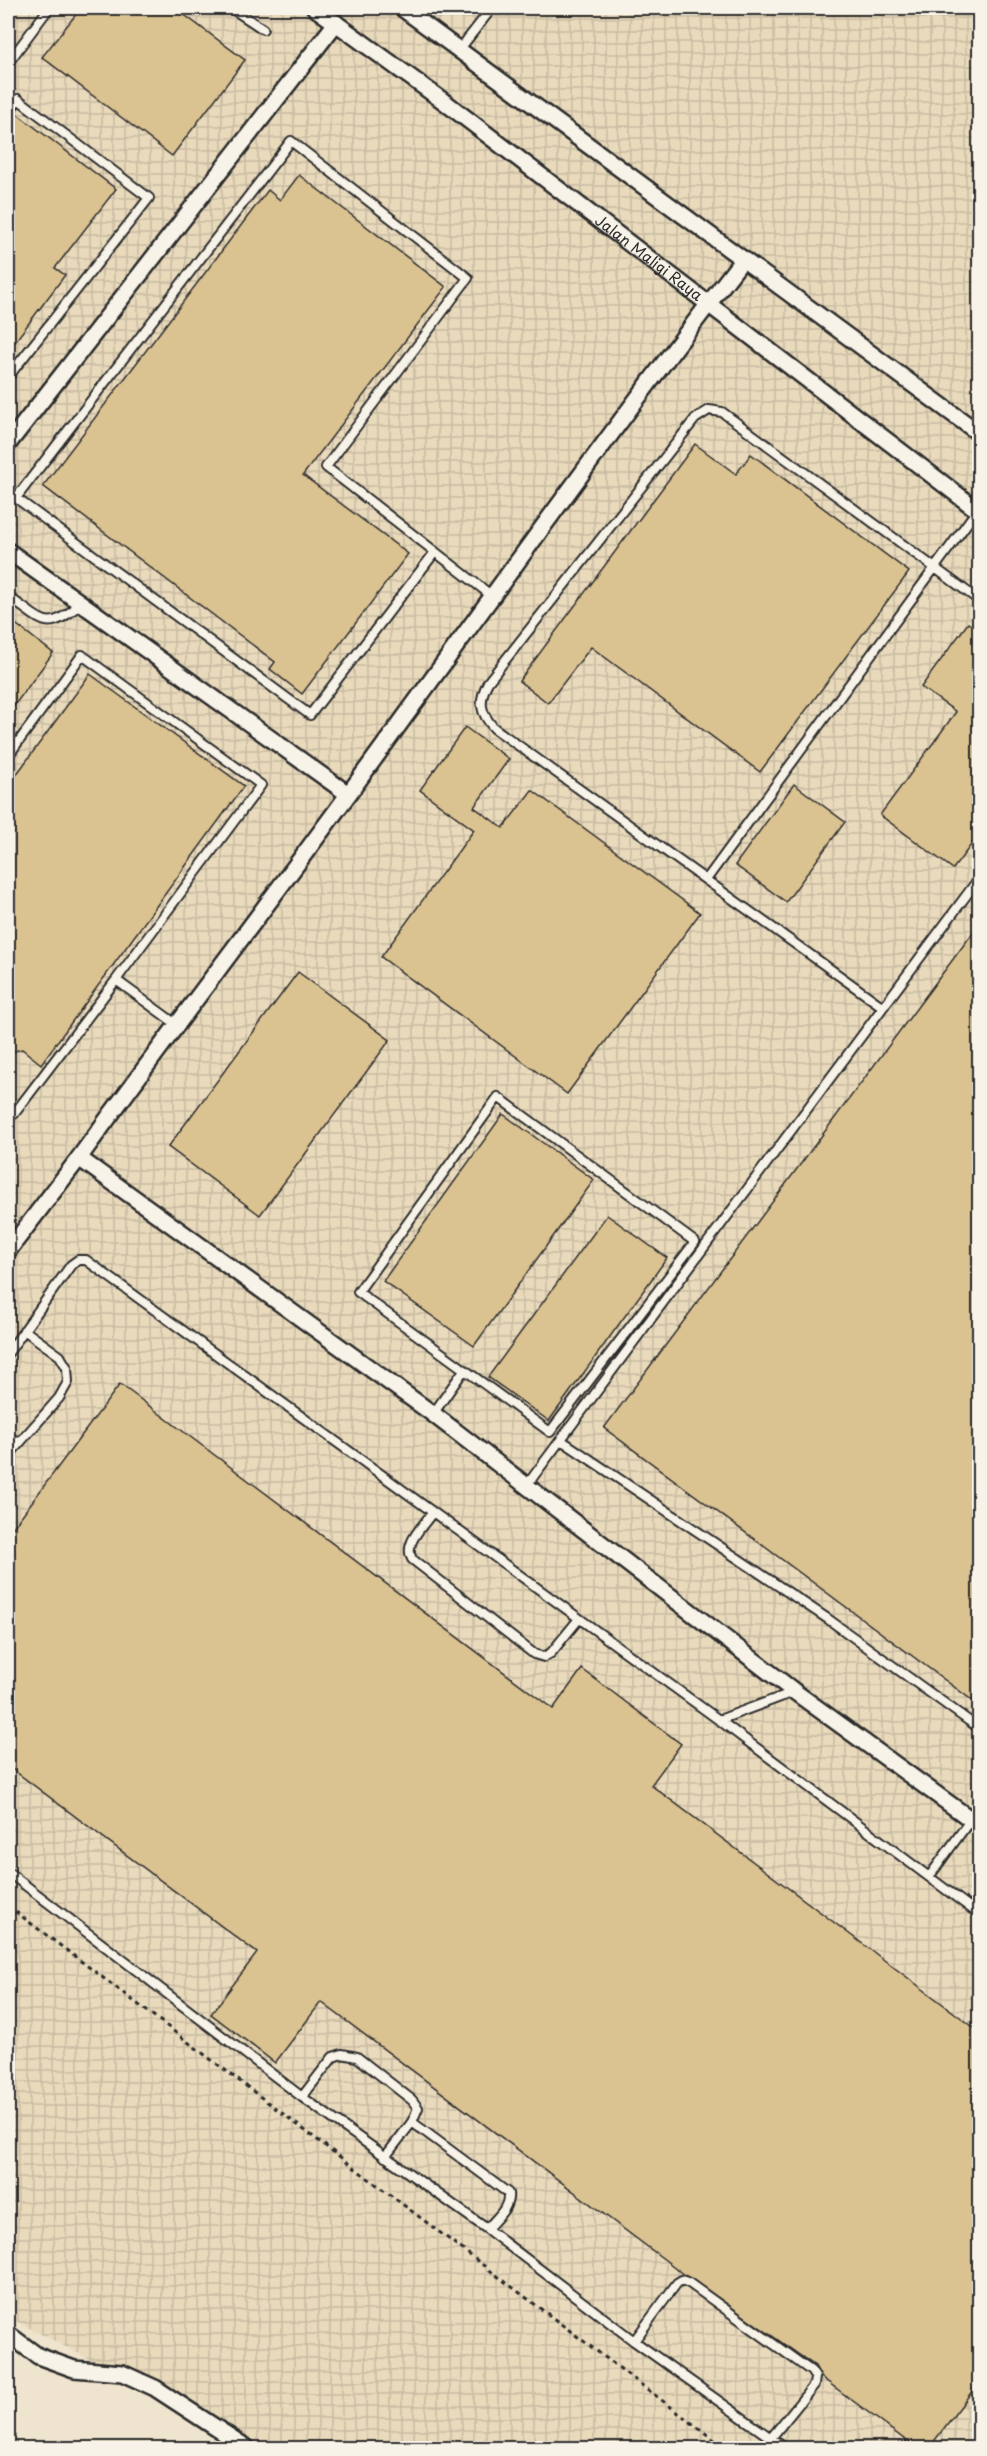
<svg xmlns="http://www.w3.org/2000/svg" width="987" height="2456" font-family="'Playpen Sans',sans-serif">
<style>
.industrial{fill:url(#industrial-grid)}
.building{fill:#dbc291;stroke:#2b2b2b;stroke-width:1.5}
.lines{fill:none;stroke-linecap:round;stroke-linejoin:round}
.lane-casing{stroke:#2b2b2b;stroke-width:12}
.street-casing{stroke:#2b2b2b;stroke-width:20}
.path{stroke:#2b2b2b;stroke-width:3;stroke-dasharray:4.5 4.5;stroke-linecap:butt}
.lane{stroke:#f7f3e8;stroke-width:8}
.street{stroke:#f7f3e8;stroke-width:15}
.labels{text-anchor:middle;stroke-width:4.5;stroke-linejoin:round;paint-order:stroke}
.street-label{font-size:15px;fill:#2b2b2b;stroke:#f7f3e8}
</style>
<defs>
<pattern id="industrial-grid" width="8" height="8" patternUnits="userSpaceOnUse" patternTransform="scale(1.5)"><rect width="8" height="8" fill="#e9dabc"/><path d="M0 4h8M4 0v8" fill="none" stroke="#c8bba2"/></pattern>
</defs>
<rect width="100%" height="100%" fill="#efe4ce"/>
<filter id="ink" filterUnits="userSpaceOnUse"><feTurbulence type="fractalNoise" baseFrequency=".0167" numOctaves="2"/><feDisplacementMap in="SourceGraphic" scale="12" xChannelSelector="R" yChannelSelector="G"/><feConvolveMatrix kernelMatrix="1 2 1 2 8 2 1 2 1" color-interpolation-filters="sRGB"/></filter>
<g filter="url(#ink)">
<path class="industrial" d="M8,8h971v2440h-719l-252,-131z"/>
<path class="building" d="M81,8h94l70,52 -73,96 -130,-99z
M16,113l100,76 -61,79 10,7 -57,76v-227z
M299,175l147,112 -143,188 105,79 -106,140 -32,-25 5,-7 -232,-176 225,-296 12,10z
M695,444l41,30 15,-20 158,118 -149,200 -169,-125 -43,56 -29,-22z
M8,618l45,35 -45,61z
M968,623l12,8v202l-27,36 -73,-54 76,-103 -35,-25z
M90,674l154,112 -203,278 -19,-15 -14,4v-267z
M465,727l44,32 -35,48 29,21 29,-38 168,123 -133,181 -186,-137 93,-127 -54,-40z
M794,784l51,38 -59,80 -51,-37z
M980,923v783l-376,-278z
M298,972l92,68 -130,175 -92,-68z
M503,1114l91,66 -120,166 -91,-65z
M607,1215l60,43 -118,163 -61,-44z
M120,1384l433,325 29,-40 99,75 -30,41 329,247v349l-51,67h-13l-95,-71 -6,-11 -130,-91 -364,-273 -46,61 -64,-49 46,-61 -249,-187v-232z"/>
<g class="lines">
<g class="lane-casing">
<path id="lane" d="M231,8l32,21
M459,50l33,-42
M8,63l41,-55
M8,113l10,-14 131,99 -141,179
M435,552l-125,163 -294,-217 275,-357 177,137 -142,189 166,129
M10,598c34,23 36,36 70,6
M8,756l74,-101 179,130 -145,195 60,44
M706,880l271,-370
M883,1007l-389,-279c-14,-15 -16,-27 -6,-46l207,-263 14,-9 13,2 258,189
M498,1097l197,145 -145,190 -192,-140z
M8,1109l6,5 102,-134
M8,1353l63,-88 7,-5h8l633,460 261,195
M433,1414l31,-44
M8,1436l11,7
M561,1440l267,179 152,110
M8,1456l51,-58 9,-16 -1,-14 -7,-12 -36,-26
M527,1485l453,-608
M432,1513c-9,13 -29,31 -20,46l122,95 10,3 7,-4 27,-33
M719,1720l75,-28
M8,1872l294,225 185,132 147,112 151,107
M929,1877l42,-58
M302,2097l31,-40 9,-3 15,3 55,43 6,8 -6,14 -27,35
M412,2122l96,71c2,15 -12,25 -21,36
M634,2341l43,-58 5,-3 7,3 122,88 4,6 -1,8 -43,53"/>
</g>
<g class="street-casing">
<g id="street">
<path id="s1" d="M315,8l131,95 534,409"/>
<path d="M402,8l578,426"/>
<path d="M743,259c-135,175 -263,355 -393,533 -90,123 -182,243 -271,366l354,256 362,278 185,134"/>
<path d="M8,444l328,-421"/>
<path d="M8,551l340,243"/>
<path d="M8,1251l71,-93"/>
<path d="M8,2334l30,22 36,13 48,4 33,15 92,60"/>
</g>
</g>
<path class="path" d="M971,168l9,6
M8,1906l717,542"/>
<use href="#lane" class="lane"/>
<use href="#street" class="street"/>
</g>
</g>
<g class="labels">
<g class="street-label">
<text dy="5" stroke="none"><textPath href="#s1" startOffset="417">Jalan Maligi Raya</textPath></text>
</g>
</g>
<rect width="987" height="2456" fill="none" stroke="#f7f3e8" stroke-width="30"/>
<rect x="15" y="15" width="957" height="2426" fill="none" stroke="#2b2b2b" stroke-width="2" filter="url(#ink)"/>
</svg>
